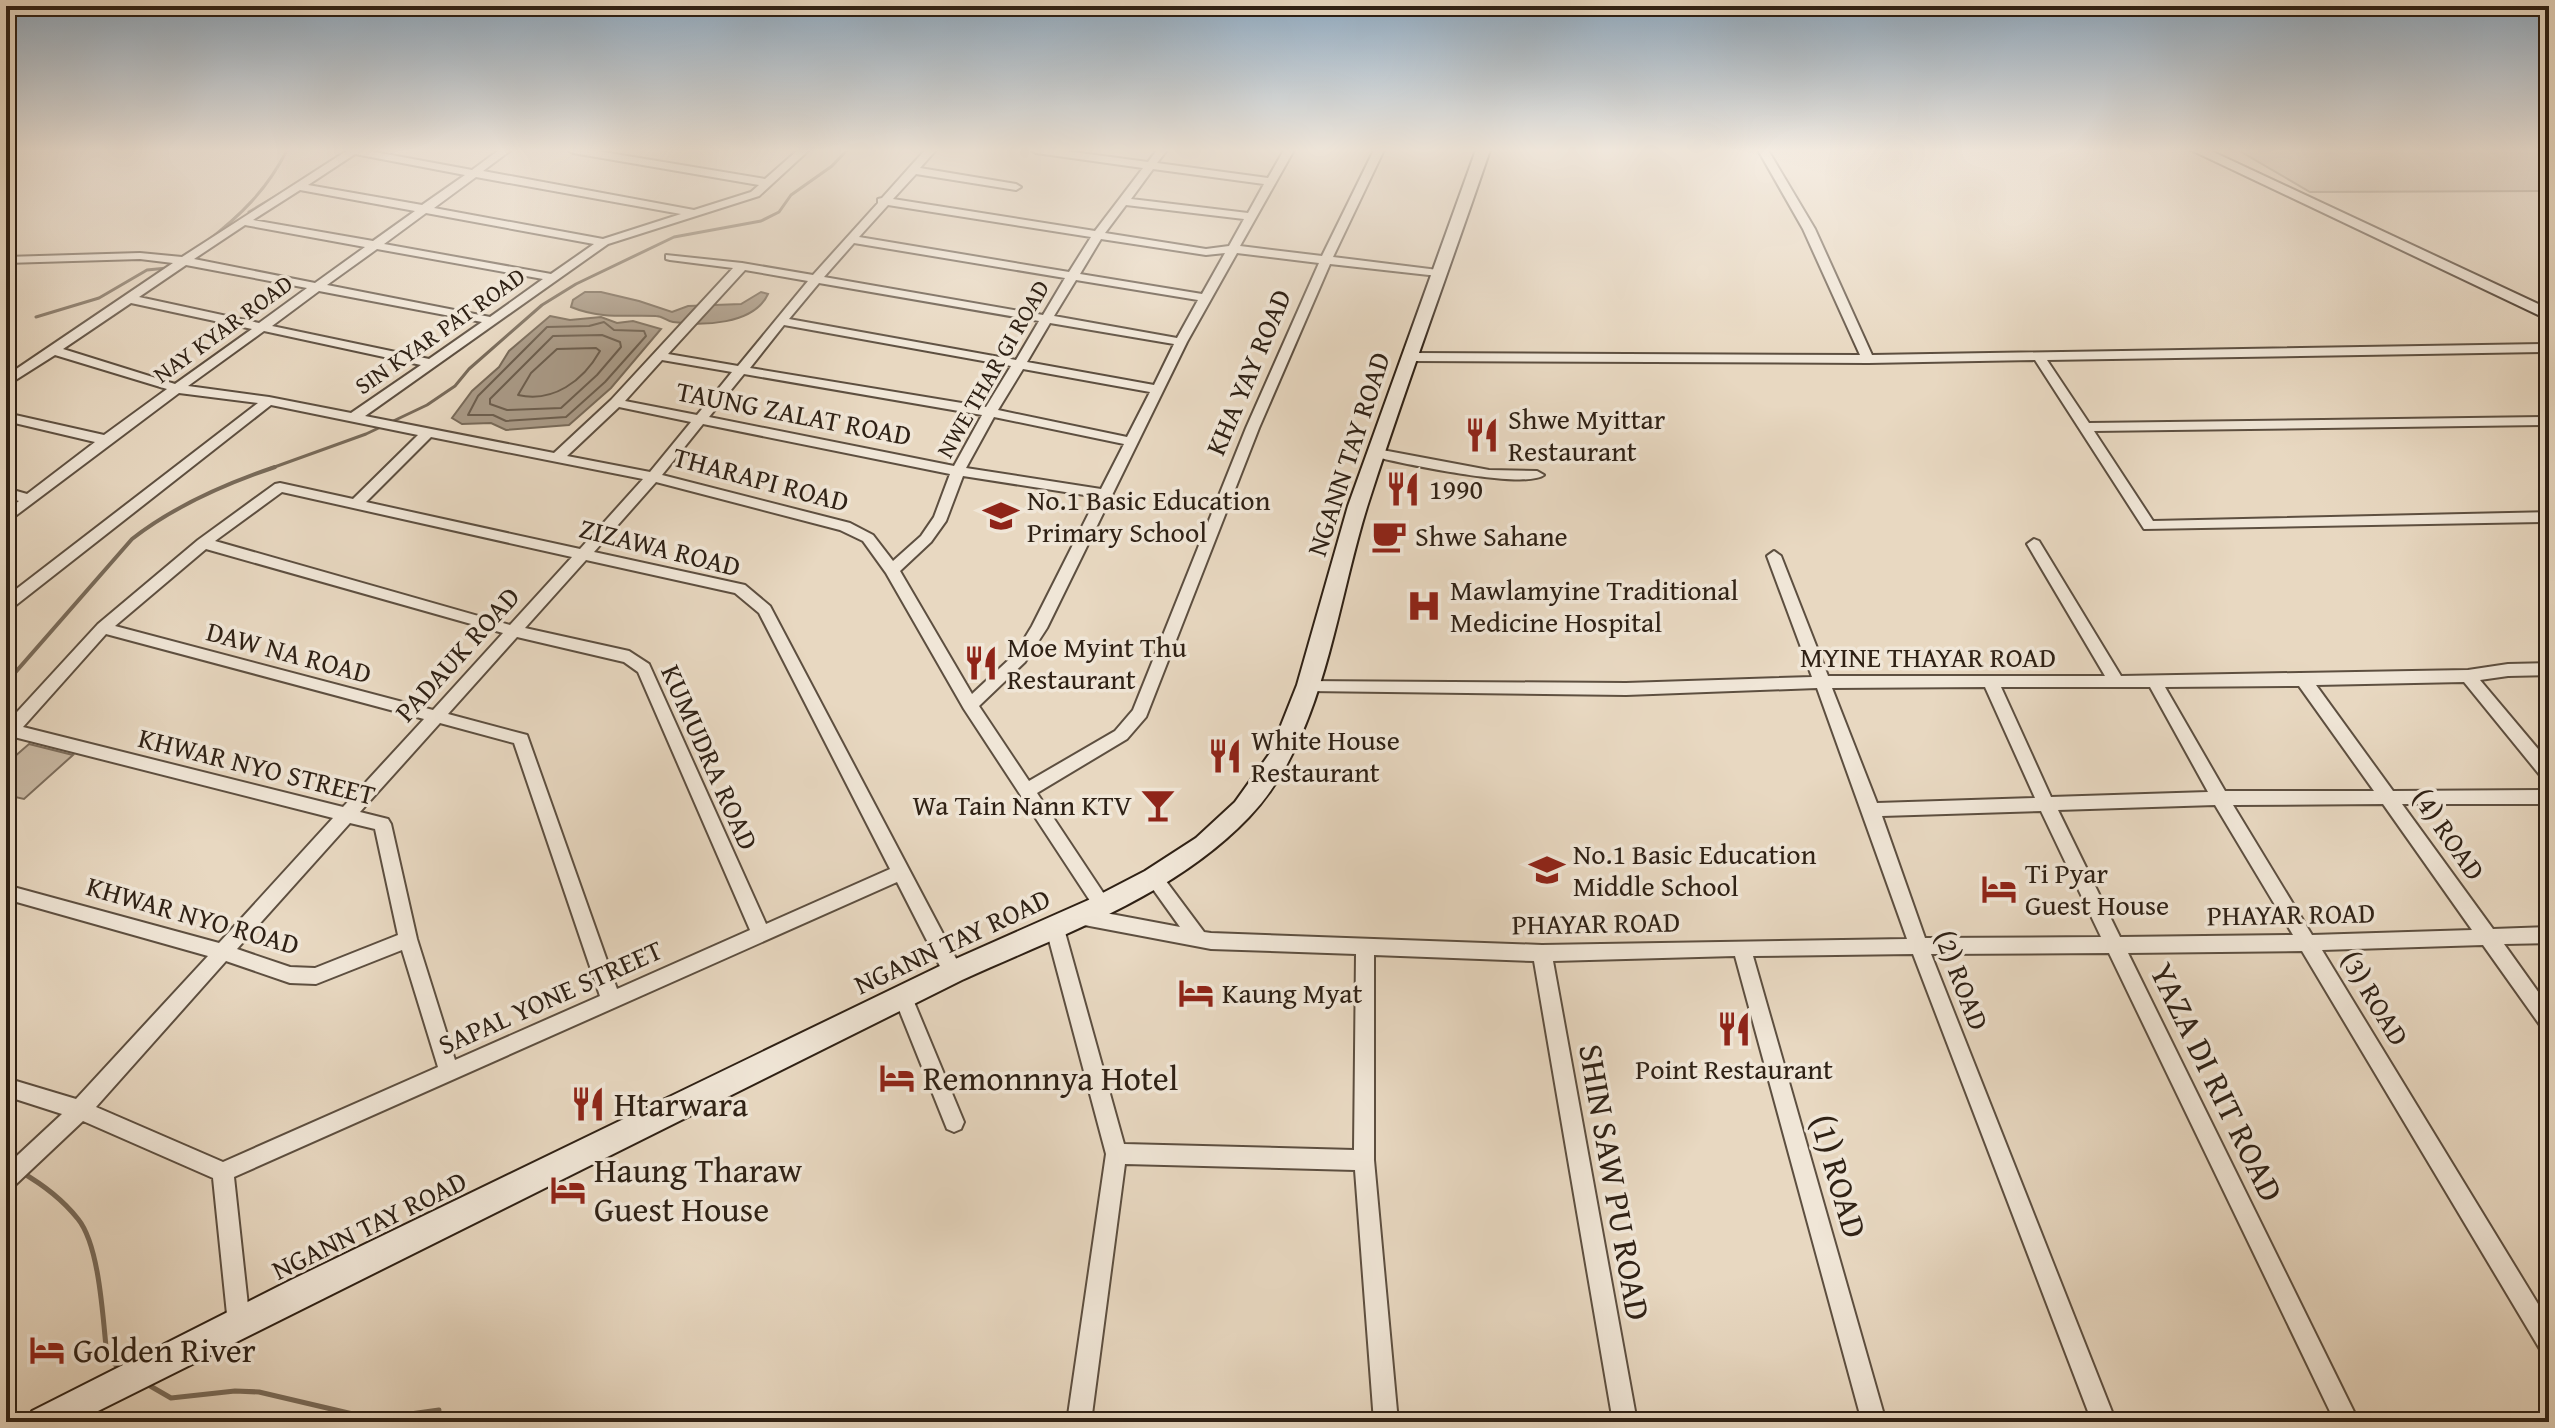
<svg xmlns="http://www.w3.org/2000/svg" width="2555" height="1428" font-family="'Gentium Book Plus',serif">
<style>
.green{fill:#c9b9a4;stroke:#7c6d5c;stroke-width:2}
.water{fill:#a99a87;stroke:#786a59;stroke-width:2}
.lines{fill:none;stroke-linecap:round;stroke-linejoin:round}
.shore{stroke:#6c5e4e;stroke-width:2}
.stream-far2{stroke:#786a59;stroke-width:3}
.stream-far1{stroke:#786a59;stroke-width:4}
.stream{stroke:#786a59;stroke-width:5}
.minor-casing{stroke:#5d4f40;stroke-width:4}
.secondary-casing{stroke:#2f2115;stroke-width:4}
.minor{fill:#f0e6d7;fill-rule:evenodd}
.secondary{fill:#f0e6d7;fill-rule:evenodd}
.labels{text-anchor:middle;stroke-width:7;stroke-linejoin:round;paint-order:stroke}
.far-street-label{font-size:24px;fill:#2f2115;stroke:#f0e6d7}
.street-label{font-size:28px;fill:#2f2115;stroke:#f0e6d7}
.poi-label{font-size:28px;fill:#2f2115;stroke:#f0e6d7;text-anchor:start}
.near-poi-label{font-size:34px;fill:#2f2115;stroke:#f0e6d7;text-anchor:start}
.near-street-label{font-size:34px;fill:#2f2115;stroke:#f0e6d7}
</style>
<rect width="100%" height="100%" fill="#e8d8c1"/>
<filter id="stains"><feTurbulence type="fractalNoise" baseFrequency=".0025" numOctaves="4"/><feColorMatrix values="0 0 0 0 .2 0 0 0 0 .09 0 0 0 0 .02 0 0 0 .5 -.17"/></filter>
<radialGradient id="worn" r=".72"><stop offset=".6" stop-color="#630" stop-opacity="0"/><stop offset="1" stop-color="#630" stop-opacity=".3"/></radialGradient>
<path class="green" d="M2238,150h311v41l-239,1z
M29,744l44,11 -49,44 -18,-4v-31z"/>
<path class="water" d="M585,292h16l38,9 33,11 16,-6 53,-2 20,-12 7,2c-14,31 -66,32 -95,28 -7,-1 -10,-6 -17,-6 -30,-1 -56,3 -85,-9l2,-7z
M550,316l20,4 31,-3 16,6 16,-2 28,8 -50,59 -42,37 -63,5 -15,-7 -29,1 -10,-6 20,-27 27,-24 10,-16z"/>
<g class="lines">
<path class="shore" d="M604,322l10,8 30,1 2,5 -41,46 -39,35 -60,4 -13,-6h-25l10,-19 69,-69 42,-1z
M602,335l18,7 1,5 -24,28 -36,33 -54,2 -17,-6v-5l63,-63z
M596,348l4,3c-17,30 -47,52 -82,44l13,-22 26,-24z"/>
<path class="stream-far2" d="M249,212l34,-20
M205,243c35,-27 62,-53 82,-93
M36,317l63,-19 48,-28 20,-2
M269,469l97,-35 61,-29 28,-19 14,-17 73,-64 34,-21 98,-47 87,-16 18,-9 12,-17 41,-29 15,-16"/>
<path class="stream-far1" d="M6,683l126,-144c42,-33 93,-55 143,-72"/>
<path class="stream" d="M21,1172c21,12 42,28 57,47 22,27 25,102 29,138l13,12
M145,1383l26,15 64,-7 24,1 115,27 65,-9"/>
<g class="minor-casing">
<path id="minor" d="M348,150h16l108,20 27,-20h12l-28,21 211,39 57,-18 8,-7 -186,-32 -5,-3h23l174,29 33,-29h11l-50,46 -151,48 -243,172 189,37 57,-53 122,-132 -63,-8 -4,-1v-4l76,8 71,12 65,-72v-4l4,-1 43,-48h11l-16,18 96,16 5,3 -5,3 -100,-16 -23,25 202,32 48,-63 -107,-15 -5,-3h27l90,12 9,-12h10l-10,13 111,15 16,-28h10l-54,96 82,10 52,-106h10l-51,107 105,13 6,3 -6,3 -108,-12 -71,164 -113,289 -19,22 -90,54 71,107 3,5 -3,5 -6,3 -6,-3 -132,-201 -78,-136 -23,-32 -23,-11 -184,-48 -62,70 151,33 25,21 190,360 2,6 -2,6 -7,2 -7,-2 -49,-96 -663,295 16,147 -3,8 -8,3 -8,-3 -3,-8 -15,-146 -130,-57 -70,66 -7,3v-24l56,-52 -56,-18v-18l70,21 132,-143 -202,-57v-14l213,58 114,-125 -319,-81 -8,4v-17l92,-100 100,-84 77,-56 5,-1 73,16 65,-64 -147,-30 -260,204 -5,1v-13l252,-194 -79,-10 -173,130v-12l13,-10 -13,-4v-9l21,6 68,-52 -89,-21v-8l98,22 63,-46 -112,-34 -49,31v-10l167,-113 -33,-4 -134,4v-6l134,-4 42,4zM355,154l110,21 -43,30 -114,-20zM1153,169l111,15 -16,29 -117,-14zM476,177l205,37 -78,25 -169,-31zM300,190l115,21 -42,30 -120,-21zM888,205l203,32 -22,35 -210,-35zM1126,205l118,14 -15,27 -23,3 -101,-16zM426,213l168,31 -43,30 -167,-30zM245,225l120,22 -50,36 -121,-24zM1101,239l105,16 19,-2 -23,41 -122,-20zM854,243l211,35 -22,37 -219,-38zM377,249l166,30 -53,38 -163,-32zM1237,253l82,10 -73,165 -113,282 -18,21 -86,50 -50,-75 46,-44 22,-34 140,-286zM186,265l121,23 -48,35 -120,-26zM745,270l63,11 -70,85 -70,-12zM1076,280l122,20 -21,38 -123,-22zM819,283l220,38 -23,39 -227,-41zM319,291l163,31 -53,37 -157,-33zM131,303l121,26 -77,55 -112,-35zM1050,323l124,21 -20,41 -127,-23zM784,325l227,41 -25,41 -236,-39zM264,331l157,34 -70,48 -82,-16 -81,-11zM662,360l70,12 -35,43 -72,-14zM1023,369l127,23 -23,45 -129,-27zM744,374l238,41 -28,51 -245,-49zM619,407l72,15 -41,50 -83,-16zM994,417l130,27 -23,45 -135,-21zM703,424l247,50 -16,43 -13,19 -28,25 -20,-26 -23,-12 -188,-48zM431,437l212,42 -63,70 -214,-47zM963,476l134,21 -65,129 -17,28 -43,40 -72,-123 31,-29 15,-21zM282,492l290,65 -62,68 -295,-84zM206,549l297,84 -70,77 -318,-84zM586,560l149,33 24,20 131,256 -124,55 -117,-260 -20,-13 -104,-23zM106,634l318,85 -81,88 -320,-80zM517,637l107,25 14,10 112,258 -133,59 -90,-254 -79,-21zM440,723l74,20 86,253 -145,64 -38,-121 -26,-115 -3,-5 -28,-7zM350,823l25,6 23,106 -83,33 -25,-1 -53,-18zM402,950l36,117 -215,95 -127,-55 130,-146 64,22 26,1z
M1758,150h10l47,79 57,126 677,-11v8l-502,8 42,63 460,-6v8l-455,6 59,90 396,-9v10l-405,7 -109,-169 -167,3 -456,-2 -6,-4 6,-4 448,2 -57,-126z
M1377,449l112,21 48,1 7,4c-19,15 -144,-12 -172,-19v-6z
M2034,539l5,2 82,135 347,-6 40,-6 41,-1v12l-41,1 -28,4 69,82v19l-6,-2 -79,-97 -148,3 77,106 156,-1v14h-147l91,125 56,-2v16l-45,1 45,63v24l-7,-3 -59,-83 -161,5 227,372v32l-8,-3 -239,-400 -174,2 231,469h-24l-226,-469 -178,1 185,468h-24l-179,-468 -160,2 133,466h-24l-127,-466 -182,5 84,461h-24l-79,-461 -160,-6v205l24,262h-24l-19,-252 -230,-6 -34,258h-24l39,-268 -61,-229 3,-5 6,-3 6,3 3,5 61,219 230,6 2,-196 -145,-5 -132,-25 -6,-3 -3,-5 3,-5 6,-3 101,19 -35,-49 3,-5 6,-2 6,2 44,59 7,1 331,12 365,-6 -90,-251 -191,7 -318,-4 -8,-6 2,-4 324,2 186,-6 -45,-121 7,-5 7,5 47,120h277l-78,-132zM2299,686l75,105h-149l-60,-104zM1985,687l50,111 -158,5 -45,-115zM2001,687h149l58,105 -157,5zM2383,804l89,126 -160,5 -79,-130zM2215,805l78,130 -173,2 -62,-127zM2041,811l60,126 -176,1 -43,-122z
M903,989l7,2 2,6 52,125 -3,7 -7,3 -7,-3 -53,-132 2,-6z"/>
</g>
<g class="secondary-casing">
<path id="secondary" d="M1476,150h14c-40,118 -84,235 -122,354 -32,100 -44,235 -119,313 -76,80 -189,118 -287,163l-886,442h-49l5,-11 259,-131 653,-316 149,-66 52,-27 51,-33 39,-36 35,-49 27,-68 51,-179z
M2191,150h18l340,159v11z"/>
</g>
<use href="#minor" class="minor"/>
<use href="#secondary" class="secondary"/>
</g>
<linearGradient id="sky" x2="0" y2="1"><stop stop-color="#8faac1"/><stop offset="0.43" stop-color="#f5ede3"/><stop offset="1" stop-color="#f5ede3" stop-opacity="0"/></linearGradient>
<rect width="2555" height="350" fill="url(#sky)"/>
<defs>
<g id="restaurant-bare" transform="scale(2.76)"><path d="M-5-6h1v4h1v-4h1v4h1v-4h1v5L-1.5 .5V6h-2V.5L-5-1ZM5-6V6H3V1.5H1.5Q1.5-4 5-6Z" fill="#8f2418" stroke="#f0e6d7" stroke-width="2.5" paint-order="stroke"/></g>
<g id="school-bare" transform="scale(2.76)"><path d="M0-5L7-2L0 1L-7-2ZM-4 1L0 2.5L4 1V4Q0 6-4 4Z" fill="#8f2418" stroke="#f0e6d7" stroke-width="2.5" paint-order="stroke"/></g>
<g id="cafe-bare" transform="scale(2.76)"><path d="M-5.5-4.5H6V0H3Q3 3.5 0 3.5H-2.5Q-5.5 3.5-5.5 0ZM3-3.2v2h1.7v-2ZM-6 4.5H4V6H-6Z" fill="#8f2418" stroke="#f0e6d7" stroke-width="2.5" paint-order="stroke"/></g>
<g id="hospital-bare" transform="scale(2.76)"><path d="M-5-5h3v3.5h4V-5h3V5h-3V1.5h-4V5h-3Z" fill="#8f2418" stroke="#f0e6d7" stroke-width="2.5" paint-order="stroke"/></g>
<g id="bar-bare" transform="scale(2.76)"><path d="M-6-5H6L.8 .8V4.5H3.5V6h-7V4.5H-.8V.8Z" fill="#8f2418" stroke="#f0e6d7" stroke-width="2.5" paint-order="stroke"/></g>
<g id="hotel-bare" transform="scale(2.76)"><path d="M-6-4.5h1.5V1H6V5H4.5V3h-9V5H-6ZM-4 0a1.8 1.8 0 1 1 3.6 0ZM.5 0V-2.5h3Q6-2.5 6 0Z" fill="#8f2418" stroke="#f0e6d7" stroke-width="2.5" paint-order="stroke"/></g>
</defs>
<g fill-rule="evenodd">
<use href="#restaurant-bare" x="1482" y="435"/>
<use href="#restaurant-bare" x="1403" y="489"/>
<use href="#school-bare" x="1001" y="516"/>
<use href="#cafe-bare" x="1389" y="536"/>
<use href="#hospital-bare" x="1424" y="606"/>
<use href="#restaurant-bare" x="981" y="663"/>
<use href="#restaurant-bare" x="1225" y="756"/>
<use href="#bar-bare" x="1158" y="805"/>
<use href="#school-bare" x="1547" y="870"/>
<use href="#hotel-bare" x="1999" y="889"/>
<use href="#hotel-bare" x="1196" y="993"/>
<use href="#restaurant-bare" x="1734" y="1029"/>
<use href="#hotel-bare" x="897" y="1078"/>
<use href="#restaurant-bare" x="588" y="1104"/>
<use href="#hotel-bare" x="568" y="1190"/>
<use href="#hotel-bare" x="47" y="1350"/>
</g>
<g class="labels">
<g class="far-street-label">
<text transform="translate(223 329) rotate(-36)" y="8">NAY KYAR ROAD</text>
<text transform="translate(440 331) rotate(-35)" y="8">SIN KYAR PAT ROAD</text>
<text transform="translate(993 369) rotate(-60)" y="8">NWE THAR GI ROAD</text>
</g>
<g class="street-label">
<text transform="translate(1248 372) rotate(-67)" y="10">KHA YAY ROAD</text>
<text transform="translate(794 413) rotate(11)" y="10">TAUNG ZALAT ROAD</text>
<text transform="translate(1348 454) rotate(-72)" y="10">NGANN TAY ROAD</text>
<text transform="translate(761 479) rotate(15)" y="10">THARAPI ROAD</text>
<text transform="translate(660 547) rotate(14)" y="10">ZIZAWA ROAD</text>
<text transform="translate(289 652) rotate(15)" y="10">DAW NA ROAD</text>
<text transform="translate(457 654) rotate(-48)" y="10">PADAUK ROAD</text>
<text x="1928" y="667">MYINE THAYAR ROAD</text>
<text transform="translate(710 757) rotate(66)" y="10">KUMUDRA ROAD</text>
<text transform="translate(257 766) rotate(14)" y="10">KHWAR NYO STREET</text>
<text transform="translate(2449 834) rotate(55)" y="10">(4) ROAD</text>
<text transform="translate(2291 914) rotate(-1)" y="10">PHAYAR ROAD</text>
<text transform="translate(193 915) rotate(16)" y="10">KHWAR NYO ROAD</text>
<text transform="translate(1596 923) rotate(-1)" y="10">PHAYAR ROAD</text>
<text transform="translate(952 941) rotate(-25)" y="10">NGANN TAY ROAD</text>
<text transform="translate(1962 980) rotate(69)" y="10">(2) ROAD</text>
<text transform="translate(550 997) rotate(-24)" y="10">SAPAL YONE STREET</text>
<text transform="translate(2375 998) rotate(59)" y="10">(3) ROAD</text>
<text transform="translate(369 1225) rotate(-26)" y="10">NGANN TAY ROAD</text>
</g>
<g class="poi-label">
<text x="1508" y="429">Shwe Myittar<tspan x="1508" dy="32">Restaurant</tspan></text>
<text x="1429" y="499">1990</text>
<text x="1027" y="510">No.1 Basic Education<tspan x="1027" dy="32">Primary School</tspan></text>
<text x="1415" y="546">Shwe Sahane</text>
<text x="1450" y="600">Mawlamyine Traditional<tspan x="1450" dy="32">Medicine Hospital</tspan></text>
<text x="1007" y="657">Moe Myint Thu<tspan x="1007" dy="32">Restaurant</tspan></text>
<text x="1251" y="750">White House<tspan x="1251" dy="32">Restaurant</tspan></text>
<text x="1132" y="815" text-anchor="end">Wa Tain Nann KTV</text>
<text x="1573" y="864">No.1 Basic Education<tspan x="1573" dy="32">Middle School</tspan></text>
<text x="2025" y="883">Ti Pyar<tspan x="2025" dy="32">Guest House</tspan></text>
<text x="1222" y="1003">Kaung Myat</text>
<text x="1734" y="1079" text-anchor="middle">Point Restaurant</text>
</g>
<g class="near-poi-label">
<text x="923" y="1090">Remonnnya Hotel</text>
<text x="614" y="1116">Htarwara</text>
<text x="594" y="1182">Haung Tharaw<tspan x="594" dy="39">Guest House</tspan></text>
<text x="73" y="1362">Golden River</text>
</g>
<g class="near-street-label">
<text transform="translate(2217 1082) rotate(64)" y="12">YAZA DI RIT ROAD</text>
<text transform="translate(1839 1176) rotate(74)" y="12">(1) ROAD</text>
<text transform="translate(1615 1182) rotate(80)" y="12">SHIN SAW PU ROAD</text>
</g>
</g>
<rect width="2555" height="1428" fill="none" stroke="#e8d8c1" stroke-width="32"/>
<rect x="8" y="8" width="2539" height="1412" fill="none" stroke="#2f2115" stroke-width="4"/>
<rect x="16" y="16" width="2523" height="1396" fill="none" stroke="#2f2115" stroke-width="2"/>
<rect width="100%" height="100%" filter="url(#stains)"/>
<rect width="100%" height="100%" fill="url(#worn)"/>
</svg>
